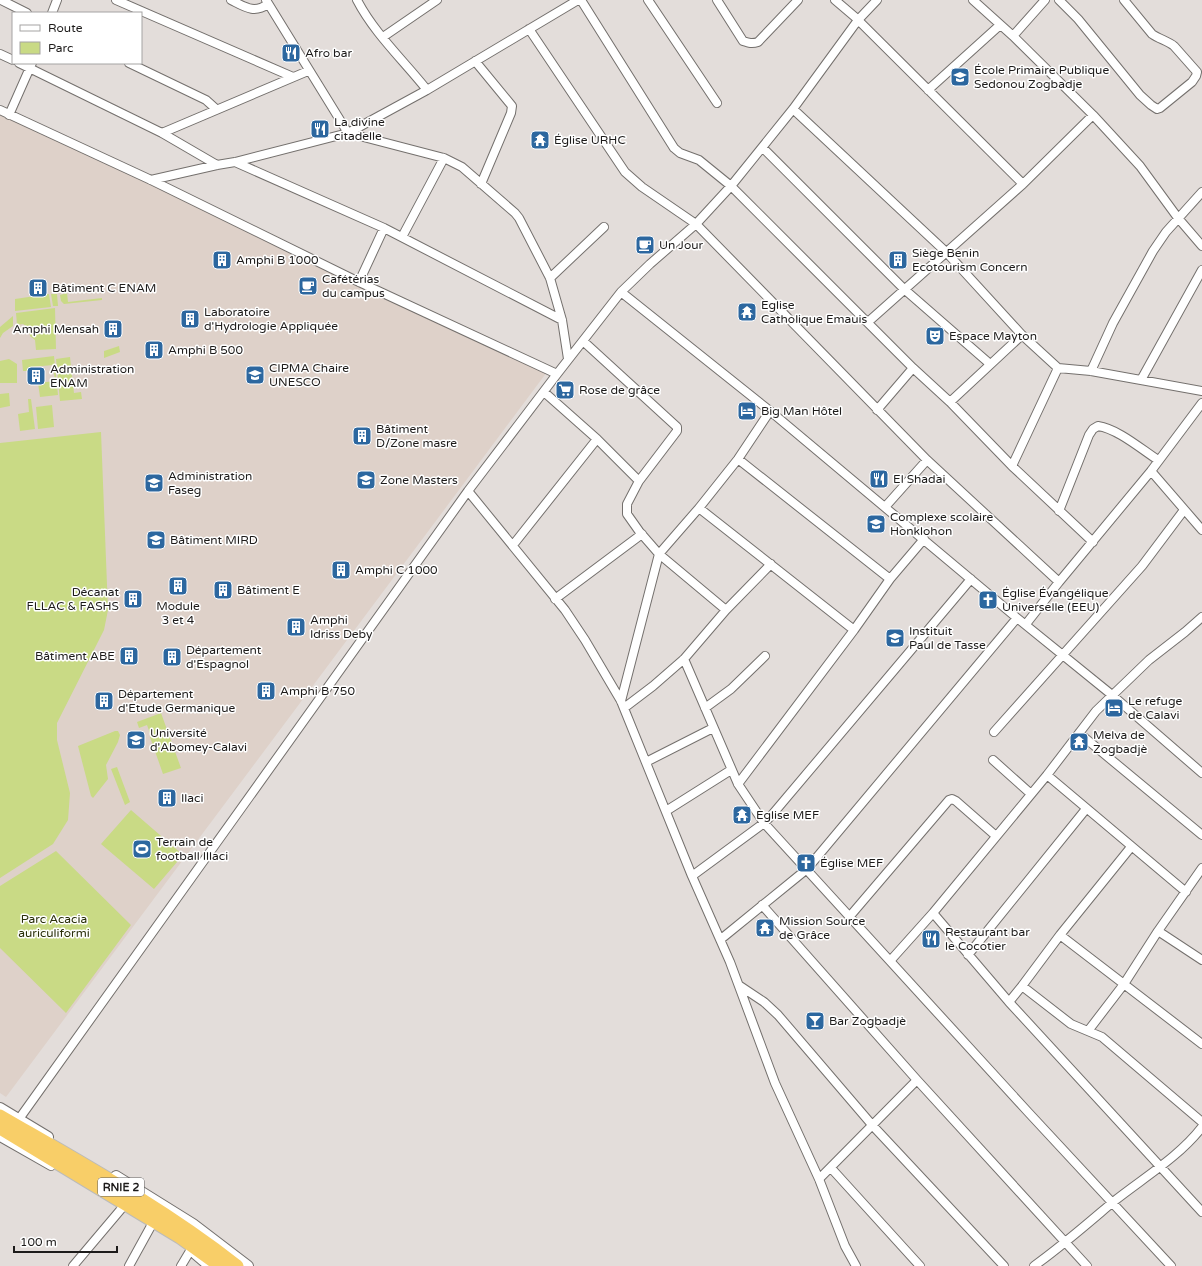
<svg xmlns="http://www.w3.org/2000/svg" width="1202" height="1266" font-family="'Varela Round',sans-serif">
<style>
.built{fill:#ded1c9}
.green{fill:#c9da85}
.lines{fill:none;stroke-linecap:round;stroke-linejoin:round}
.minor-casing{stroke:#74706d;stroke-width:10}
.tertiary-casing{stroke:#74706d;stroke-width:12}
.trunk-casing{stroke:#bbbbba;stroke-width:15}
.minor{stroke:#fff;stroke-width:8}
.tertiary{stroke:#fff;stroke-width:10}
.trunk{stroke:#f8ce68;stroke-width:13}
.labels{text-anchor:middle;stroke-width:3;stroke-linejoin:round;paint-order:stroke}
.shield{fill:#fff;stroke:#615f5f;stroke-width:1}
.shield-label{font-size:11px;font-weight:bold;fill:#1d1b1a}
.poi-label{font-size:12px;fill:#1d1b1a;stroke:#fff;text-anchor:start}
.park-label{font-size:12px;fill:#292f08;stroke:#fff}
</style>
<rect width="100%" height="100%" fill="#e3ddda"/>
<path class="built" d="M0,111l479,231 68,30 -541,725 -6,-4z"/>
<path class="green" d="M67,293l1,9 34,-4v2l-38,4 -3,-3 -1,-6z
M49,294l2,13 -36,4v-12z
M51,294h6l1,12h-5z
M55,308l1,41 -20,1 -1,-10 -5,-4 -1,-8 -6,-4 -6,1 -1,-12z
M13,316v10l-10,7 -3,5v-11z
M119,346l1,6 -16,6v-7z
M54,356l4,39 -18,2 -2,-14 17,-2 -2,-16 -21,2v1l-3,1v2h-6l-1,-11z
M70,357l4,36 7,-1 1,7 -22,2 -4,-42z
M9,359l8,5v19h-17v-22z
M9,393l1,13 -10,2v-14z
M28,399h3l4,30 -15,2 -2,-17 11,-2z
M52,405l2,22 -16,2 -2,-22z
M101,432l7,178 -4,20 -47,93v17l13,53 -2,27 -15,24 -53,34v-435z
M161,713l20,55 -18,6 -13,-37 1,-1 -4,-11 -8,3 -2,-6z
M115,731h3l2,4 -2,7 -12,23 2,14 -15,19 -2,-2 -13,-50z
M117,767l13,35 -5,3 -14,-36z
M131,810l52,45 -29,34 -53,-45z
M56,851l75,74 -65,88 -66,-65v-62z"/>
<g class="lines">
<g class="minor-casing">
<path id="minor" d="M1,0l26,13
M116,0l177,77
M231,0c14,7 23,14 37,4
M266,0l82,133 96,25 18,9 53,46 4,5 31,60 12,42 6,39
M357,0c17,33 47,61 70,90
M581,0l93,148 6,5 19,7 32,26 182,182 37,34 62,64 81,76
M648,0l69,103
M717,0l26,41c6,2 9,3 15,1l40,-42
M835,0l20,17 168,167
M973,0l40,36 80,79 47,51 38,52 24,28
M1059,0l19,19 62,76 11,10 6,4 3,-1 32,-26 4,-6 1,-4 -23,-26c-6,-5 -15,-7 -22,-12l-28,-34
M52,13l5,-13
M529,29l96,143 17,15 54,37 231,236 132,122
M1013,36l32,-36
M383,37l54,-37
M0,54l13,6
M475,61l37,45 -1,7 -30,71
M19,63l143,70 55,32
M129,63l77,37 10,9
M928,90l72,-65
M793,109l154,144 75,82 36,33 33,3 111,20
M0,110l151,70 208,102 198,92
M9,115l23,-52
M162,133l146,-62
M763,148l141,141 86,75
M235,162l149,66 178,92
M151,180l66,-15 18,-3 113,-29 79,-43 151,-90
M402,237l42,-79
M550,278l54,-51
M359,282l25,-54
M621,292l149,119 247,207 95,77 90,78
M868,322l155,-138 70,-69
M583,341l94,86v4l-38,50 -12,23v10l12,17 20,23 67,56
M1091,371l22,-48 40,-72 13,-19 36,-40
M1141,380l61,-110
M544,392l53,47 42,42
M950,402l72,-67
M877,410l36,-42
M738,459l152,120
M1012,466l46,-98
M1151,471l51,59
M468,491l97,119 20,30 36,61 71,175 38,86 45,121 44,96 26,67 11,20
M885,507l42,-47
M699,508l155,122
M1059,511l30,-76 4,-6 5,-3c20,3 43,23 60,34
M513,545l84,-106
M555,599l87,-65
M1026,624l33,-42 92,-111 51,-68
M684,659l54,125 26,39 264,289 143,154
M621,701l38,-147 40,-46 39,-49 32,-48
M624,708l29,-22 31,-27 42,-49 45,-46
M705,708l26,-19 34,-33
M994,732l148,-166 42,-56
M1079,733l123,102
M993,760l38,34
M646,762l67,-34
M1047,775l139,117
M738,784l116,-154 36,-51 34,-40
M666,811l65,-41
M692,876l72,-53 7,-7 200,-237
M762,905l155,175 170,186
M933,913l76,89 193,210
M850,916l99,-116 3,-1 4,2 40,35
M1158,931l44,29
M1060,935l142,109
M721,939l86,-70 210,-251
M968,955l118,-146
M890,961l43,-48 114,-138 49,-64 53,-51 36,-28 17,-15
M740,986l24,16 14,13 95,111 131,140
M1022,986l49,38 31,13 100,85
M1009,1002l13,-16 38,-51 71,-88
M1088,1031l36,-47 34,-53 44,-63
M19,1119l449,-628 89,-117 64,-82 29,-28 46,-40 35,-38 62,-77 65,-89 19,-20
M0,1137l51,29
M831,1168l89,98
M819,1179l98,-99
M195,1255l13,11
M73,1266l49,-58
M129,1266l22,-40
M181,1266l9,-15
M1034,1266c28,-20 53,-42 79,-64 30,-24 66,-45 89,-75"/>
</g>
<g class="tertiary-casing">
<path id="tertiary" d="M0,1108l48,29
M116,1176l77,48 55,42"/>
</g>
<g class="trunk-casing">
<path id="trunk" d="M0,1116c81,47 163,92 237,150
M0,1128l180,109 40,29"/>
</g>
<use href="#minor" class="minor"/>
<use href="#tertiary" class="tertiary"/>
<use href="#trunk" class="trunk"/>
</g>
<defs>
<g id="restaurant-square" transform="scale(1)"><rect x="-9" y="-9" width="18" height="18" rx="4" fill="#2c679f" stroke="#fff"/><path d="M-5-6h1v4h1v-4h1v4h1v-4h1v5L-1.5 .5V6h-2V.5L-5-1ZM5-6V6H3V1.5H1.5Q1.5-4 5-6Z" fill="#fff"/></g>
<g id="school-square" transform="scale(1)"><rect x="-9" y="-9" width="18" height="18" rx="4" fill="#2c679f" stroke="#fff"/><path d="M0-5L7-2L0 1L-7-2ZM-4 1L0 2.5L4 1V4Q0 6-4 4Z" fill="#fff"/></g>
<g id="temple-square" transform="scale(1)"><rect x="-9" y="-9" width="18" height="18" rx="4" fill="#2c679f" stroke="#fff"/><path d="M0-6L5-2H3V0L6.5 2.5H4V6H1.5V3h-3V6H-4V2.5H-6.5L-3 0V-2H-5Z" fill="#fff"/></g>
<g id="cafe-square" transform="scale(1)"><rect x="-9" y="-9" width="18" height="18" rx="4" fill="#2c679f" stroke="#fff"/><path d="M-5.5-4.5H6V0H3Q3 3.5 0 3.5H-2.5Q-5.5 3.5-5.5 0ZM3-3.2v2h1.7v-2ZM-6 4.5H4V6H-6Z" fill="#fff"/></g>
<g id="building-square" transform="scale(1)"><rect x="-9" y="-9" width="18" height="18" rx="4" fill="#2c679f" stroke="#fff"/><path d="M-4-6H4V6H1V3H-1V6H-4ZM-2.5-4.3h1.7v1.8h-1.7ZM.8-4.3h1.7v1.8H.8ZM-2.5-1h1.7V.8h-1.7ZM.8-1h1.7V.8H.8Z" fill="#fff"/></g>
<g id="theatre-square" transform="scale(1)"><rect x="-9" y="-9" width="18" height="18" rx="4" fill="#2c679f" stroke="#fff"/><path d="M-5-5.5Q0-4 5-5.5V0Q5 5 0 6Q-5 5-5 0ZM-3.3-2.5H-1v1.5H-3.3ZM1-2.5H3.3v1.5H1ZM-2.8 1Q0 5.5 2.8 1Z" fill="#fff"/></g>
<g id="university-square" transform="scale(1)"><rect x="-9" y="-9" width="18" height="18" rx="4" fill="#2c679f" stroke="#fff"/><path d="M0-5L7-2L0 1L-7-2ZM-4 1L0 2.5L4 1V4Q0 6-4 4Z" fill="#fff"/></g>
<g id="supermarket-square" transform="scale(1)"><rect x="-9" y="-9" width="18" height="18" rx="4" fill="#2c679f" stroke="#fff"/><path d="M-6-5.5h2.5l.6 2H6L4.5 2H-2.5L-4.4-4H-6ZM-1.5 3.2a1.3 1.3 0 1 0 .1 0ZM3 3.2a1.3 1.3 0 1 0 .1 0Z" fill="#fff"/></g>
<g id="hotel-square" transform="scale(1)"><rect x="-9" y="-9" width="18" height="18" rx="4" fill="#2c679f" stroke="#fff"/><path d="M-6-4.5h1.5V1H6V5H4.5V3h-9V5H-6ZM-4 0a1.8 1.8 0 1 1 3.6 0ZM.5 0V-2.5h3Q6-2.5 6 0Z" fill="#fff"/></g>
<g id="church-square" transform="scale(1)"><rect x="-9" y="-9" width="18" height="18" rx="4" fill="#2c679f" stroke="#fff"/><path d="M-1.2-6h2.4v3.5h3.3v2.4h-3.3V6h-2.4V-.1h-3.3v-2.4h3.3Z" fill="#fff"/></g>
<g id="stadium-square" transform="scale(1)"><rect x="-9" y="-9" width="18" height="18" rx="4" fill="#2c679f" stroke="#fff"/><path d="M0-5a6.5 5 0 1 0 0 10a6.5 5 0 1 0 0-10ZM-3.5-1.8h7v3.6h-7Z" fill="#fff"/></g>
<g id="bar-square" transform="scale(1)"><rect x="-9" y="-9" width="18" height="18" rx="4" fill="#2c679f" stroke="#fff"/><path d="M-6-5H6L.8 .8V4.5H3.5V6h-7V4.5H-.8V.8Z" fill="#fff"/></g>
</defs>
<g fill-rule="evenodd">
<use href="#restaurant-square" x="291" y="53"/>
<use href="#school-square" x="960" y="77"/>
<use href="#restaurant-square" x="320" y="129"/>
<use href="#temple-square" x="540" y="140"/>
<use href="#cafe-square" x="645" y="245"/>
<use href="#building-square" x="222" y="260"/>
<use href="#building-square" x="898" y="260"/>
<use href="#cafe-square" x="308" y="286"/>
<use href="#building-square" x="38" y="288"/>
<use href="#temple-square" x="747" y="312"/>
<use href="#building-square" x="190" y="319"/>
<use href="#building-square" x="113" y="329"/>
<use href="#theatre-square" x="935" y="336"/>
<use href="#building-square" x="154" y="350"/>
<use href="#university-square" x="255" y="375"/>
<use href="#building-square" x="36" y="376"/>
<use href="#supermarket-square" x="565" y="390"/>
<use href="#hotel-square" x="747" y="411"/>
<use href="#building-square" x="362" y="436"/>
<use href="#restaurant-square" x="879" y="479"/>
<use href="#university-square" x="366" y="480"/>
<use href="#university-square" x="154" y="483"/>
<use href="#school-square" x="876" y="524"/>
<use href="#university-square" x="156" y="540"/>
<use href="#building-square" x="341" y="570"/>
<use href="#building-square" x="178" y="586"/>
<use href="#building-square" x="223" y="590"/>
<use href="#building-square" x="133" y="599"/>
<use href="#church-square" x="988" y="600"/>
<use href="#building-square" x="296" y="627"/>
<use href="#university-square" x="895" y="638"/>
<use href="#building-square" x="129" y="656"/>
<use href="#building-square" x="172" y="657"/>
<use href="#building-square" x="266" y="691"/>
<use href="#building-square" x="104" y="701"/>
<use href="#hotel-square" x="1114" y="708"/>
<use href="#university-square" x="136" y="740"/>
<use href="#temple-square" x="1079" y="742"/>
<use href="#building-square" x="167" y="798"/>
<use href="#temple-square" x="742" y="815"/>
<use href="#stadium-square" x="142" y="849"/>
<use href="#church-square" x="806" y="863"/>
<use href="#temple-square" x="765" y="928"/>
<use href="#restaurant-square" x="931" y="939"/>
<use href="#bar-square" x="815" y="1021"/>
</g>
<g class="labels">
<rect class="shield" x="98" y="1178" width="46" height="18" rx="3"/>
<g class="shield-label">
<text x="121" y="1191">RNIE 2</text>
</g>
<g class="poi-label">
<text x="305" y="57">Afro bar</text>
<text x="974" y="74">École Primaire Publique<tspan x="974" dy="14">Sedonou Zogbadje</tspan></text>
<text x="334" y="126">La divine<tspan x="334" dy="14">citadelle</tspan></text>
<text x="554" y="144">Église URHC</text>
<text x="659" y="249">Un Jour</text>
<text x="912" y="257">Siège Benin<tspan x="912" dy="14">Ecotourism Concern</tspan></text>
<text x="236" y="264">Amphi B 1000</text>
<text x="322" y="283">Cafétérias<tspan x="322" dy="14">du campus</tspan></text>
<text x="52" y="292">Bâtiment C ENAM</text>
<text x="761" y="309">Eglise<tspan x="761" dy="14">Catholique Emauis</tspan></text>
<text x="204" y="316">Laboratoire<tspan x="204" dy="14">d'Hydrologie Appliquée</tspan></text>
<text x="99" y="333" text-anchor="end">Amphi Mensah</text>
<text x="949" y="340">Espace Mayton</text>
<text x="168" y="354">Amphi B 500</text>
<text x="269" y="372">CIPMA Chaire<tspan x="269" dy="14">UNESCO</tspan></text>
<text x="50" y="373">Administration<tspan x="50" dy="14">ENAM</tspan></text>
<text x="579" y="394">Rose de grâce</text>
<text x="761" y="415">Big Man Hôtel</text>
<text x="376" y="433">Bâtiment<tspan x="376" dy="14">D/Zone masre</tspan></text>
<text x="168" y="480">Administration<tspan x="168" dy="14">Faseg</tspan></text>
<text x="893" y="483">El Shadai</text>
<text x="380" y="484">Zone Masters</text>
<text x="890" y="521">Complexe scolaire<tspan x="890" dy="14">Honklohon</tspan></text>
<text x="170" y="544">Bâtiment MIRD</text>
<text x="355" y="574">Amphi C 1000</text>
<text x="237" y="594">Bâtiment E</text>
<text x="119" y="596" text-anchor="end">Décanat<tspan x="119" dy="14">FLLAC &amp; FASHS</tspan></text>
<text x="1002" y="597">Église Évangélique<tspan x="1002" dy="14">Universelle (EEU)</tspan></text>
<text x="178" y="610" text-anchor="middle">Module<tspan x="178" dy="14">3 et 4</tspan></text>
<text x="310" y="624">Amphi<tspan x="310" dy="14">Idriss Deby</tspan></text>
<text x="909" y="635">Instituit<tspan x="909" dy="14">Paul de Tasse</tspan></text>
<text x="186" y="654">Département<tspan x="186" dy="14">d'Espagnol</tspan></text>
<text x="115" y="660" text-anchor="end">Bâtiment ABE</text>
<text x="280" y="695">Amphi B 750</text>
<text x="118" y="698">Département<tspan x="118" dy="14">d'Etude Germanique</tspan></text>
<text x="1128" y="705">Le refuge<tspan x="1128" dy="14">de Calavi</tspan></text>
<text x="150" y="737">Université<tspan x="150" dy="14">d'Abomey-Calavi</tspan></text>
<text x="1093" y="739">Melva de<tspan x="1093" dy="14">Zogbadjè</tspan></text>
<text x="181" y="802">Ilaci</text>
<text x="756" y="819">Eglise MEF</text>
<text x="156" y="846">Terrain de<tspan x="156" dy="14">football Illaci</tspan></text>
<text x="820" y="867">Église MEF</text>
<text x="779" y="925">Mission Source<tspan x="779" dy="14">de Grâce</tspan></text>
<text x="945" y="936">Restaurant bar<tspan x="945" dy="14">le Cocotier</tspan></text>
<text x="829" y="1025">Bar Zogbadjè</text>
</g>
<g class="park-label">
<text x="54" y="923">Parc Acacia<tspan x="54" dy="14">auriculiformi</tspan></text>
</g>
</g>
<rect x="12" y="12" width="130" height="52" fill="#ffffff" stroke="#a5a4a3"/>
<rect x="20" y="25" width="20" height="6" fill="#ffffff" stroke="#a5a4a3"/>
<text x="48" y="32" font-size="12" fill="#1d1b1a">Route</text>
<rect x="20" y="42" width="20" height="12" fill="#c9da85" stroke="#a5a4a3"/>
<text x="48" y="52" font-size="12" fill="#1d1b1a">Parc</text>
<path d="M14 1246v6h103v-6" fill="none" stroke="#1d1b1a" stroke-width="2"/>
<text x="20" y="1246" font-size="12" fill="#1d1b1a" stroke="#ffffff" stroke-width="3" paint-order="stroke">100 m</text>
</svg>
